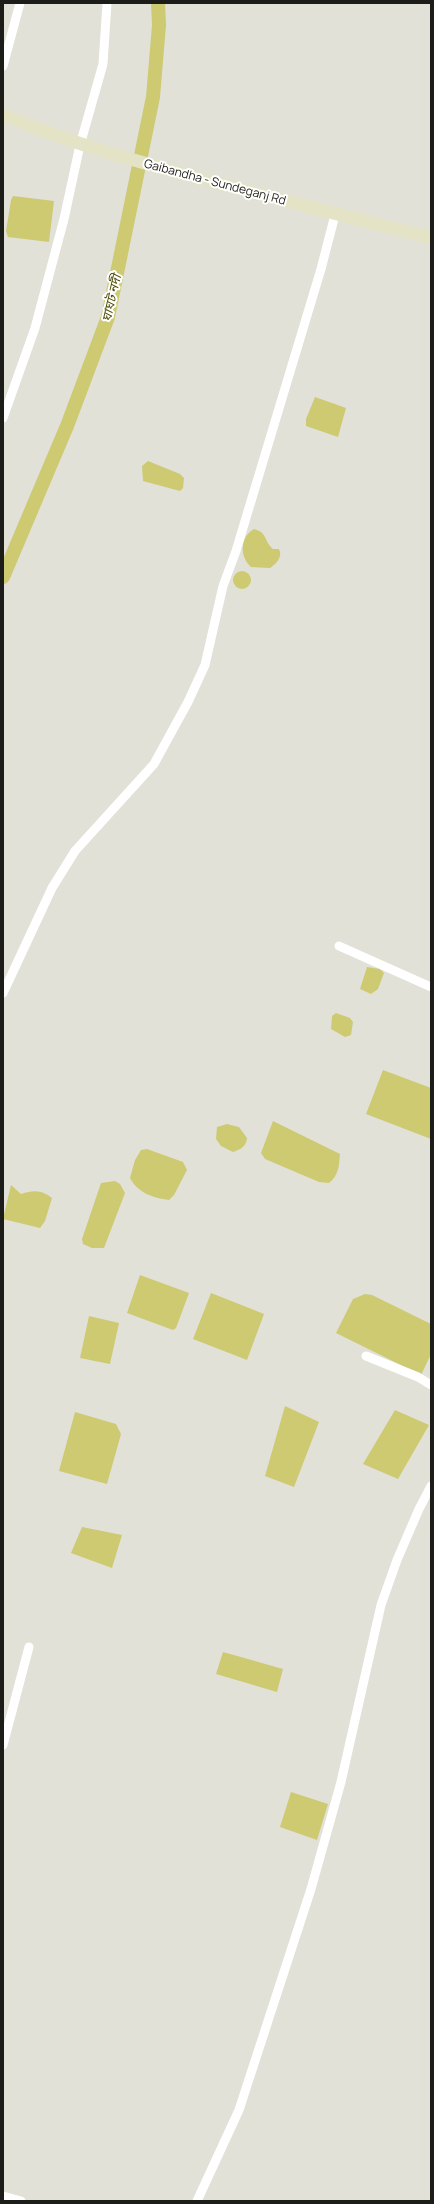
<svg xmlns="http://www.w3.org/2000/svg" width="434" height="2204" font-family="Manrope,'Noto Sans Bengali',sans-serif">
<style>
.water{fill:#cdca72}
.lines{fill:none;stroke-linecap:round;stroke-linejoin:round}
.river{stroke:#cdca72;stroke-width:14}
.minor{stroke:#fff;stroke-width:9}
.secondary{stroke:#e4e3c5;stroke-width:13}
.labels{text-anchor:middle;stroke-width:4;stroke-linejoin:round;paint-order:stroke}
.street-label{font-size:12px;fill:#1c1c18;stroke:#fffffe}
.water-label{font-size:13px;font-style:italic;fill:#524e09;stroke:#fffffe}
</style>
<rect width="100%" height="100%" fill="#e1e1d8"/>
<path class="water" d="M13,196l41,5 -5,41 -41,-5 -2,-6 5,-31z
M315,397l31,11 -8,29 -32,-11v-7z
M148,461l32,13 4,4 -1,10 -3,3 -37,-10 -1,-15z
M254,529c13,3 10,12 19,20h6c4,8 -3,15 -9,19l-19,-1c-12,-11 -11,-30 3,-38z
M233 580a9 9 0 1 1 18 0a9 9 0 1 1-18 0Z
M367,967l13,2 4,4 -6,16 -7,5 -11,-5z
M336,1013l14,5 3,4 -2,13 -6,2 -14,-8 1,-13z
M383,1070l48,18v51l-65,-25z
M273,1121l67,33c-1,11 -1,21 -11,29l-10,-1 -54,-23 -4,-6z
M227,1124l12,3 8,11c-1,9 -6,11 -14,14l-12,-6 -5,-7 1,-12z
M147,1149l36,13 4,8 -13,25 -5,5c-16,-2 -31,-7 -39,-22l5,-18 6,-10z
M115,1181l5,3 5,9 -21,55h-12l-9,-4 -1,-5 19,-56z
M11,1185l10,9c13,-4 20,-4 31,4l-7,23 -5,7 -37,-9z
M140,1275l49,18 -13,35 -3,2 -46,-17z
M211,1293l53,21 -17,46 -54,-21z
M365,1294l7,1 59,29v30l-10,21 -85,-42 17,-34z
M89,1316l30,7 -9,41 -30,-6z
M285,1406l34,16 -25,65 -29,-11z
M395,1410l34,15 -31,54 -35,-15z
M75,1412l41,12 5,10 -14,50 -48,-13z
M82,1527l40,8 -10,33 -41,-15z
M223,1652l60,17 -6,23 -61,-18z
M291,1792l37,12 -11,36 -37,-13z"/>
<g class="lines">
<path class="river" d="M3,577l64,-151 41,-109 45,-220 6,-72 -1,-22"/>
<path class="minor" d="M3,66l17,-63
M3,418l32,-90 29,-109 16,-74 23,-81 4,-61
M339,946l92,41
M3,993l49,-105 23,-37 79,-87 34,-62 17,-37 18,-79 13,-35 85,-282 14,-54
M366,1356l52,21 13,8
M3,1745l26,-98
M3,2196l18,5
M197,2201l42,-91 72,-221 30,-107 40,-177 16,-45 22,-51 12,-23"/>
<path class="secondary" d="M3,115c64,27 129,45 196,63 77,21 155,40 232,60"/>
</g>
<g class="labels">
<g class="street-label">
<text transform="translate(215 182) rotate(15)" y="4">Gaibandha - Sundeganj Rd</text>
</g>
<g class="water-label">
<text transform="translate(111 298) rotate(-77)" y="5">ঘাঘট নদী</text>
</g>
</g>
<rect width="434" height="2204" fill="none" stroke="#1c1c18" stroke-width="8"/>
</svg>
